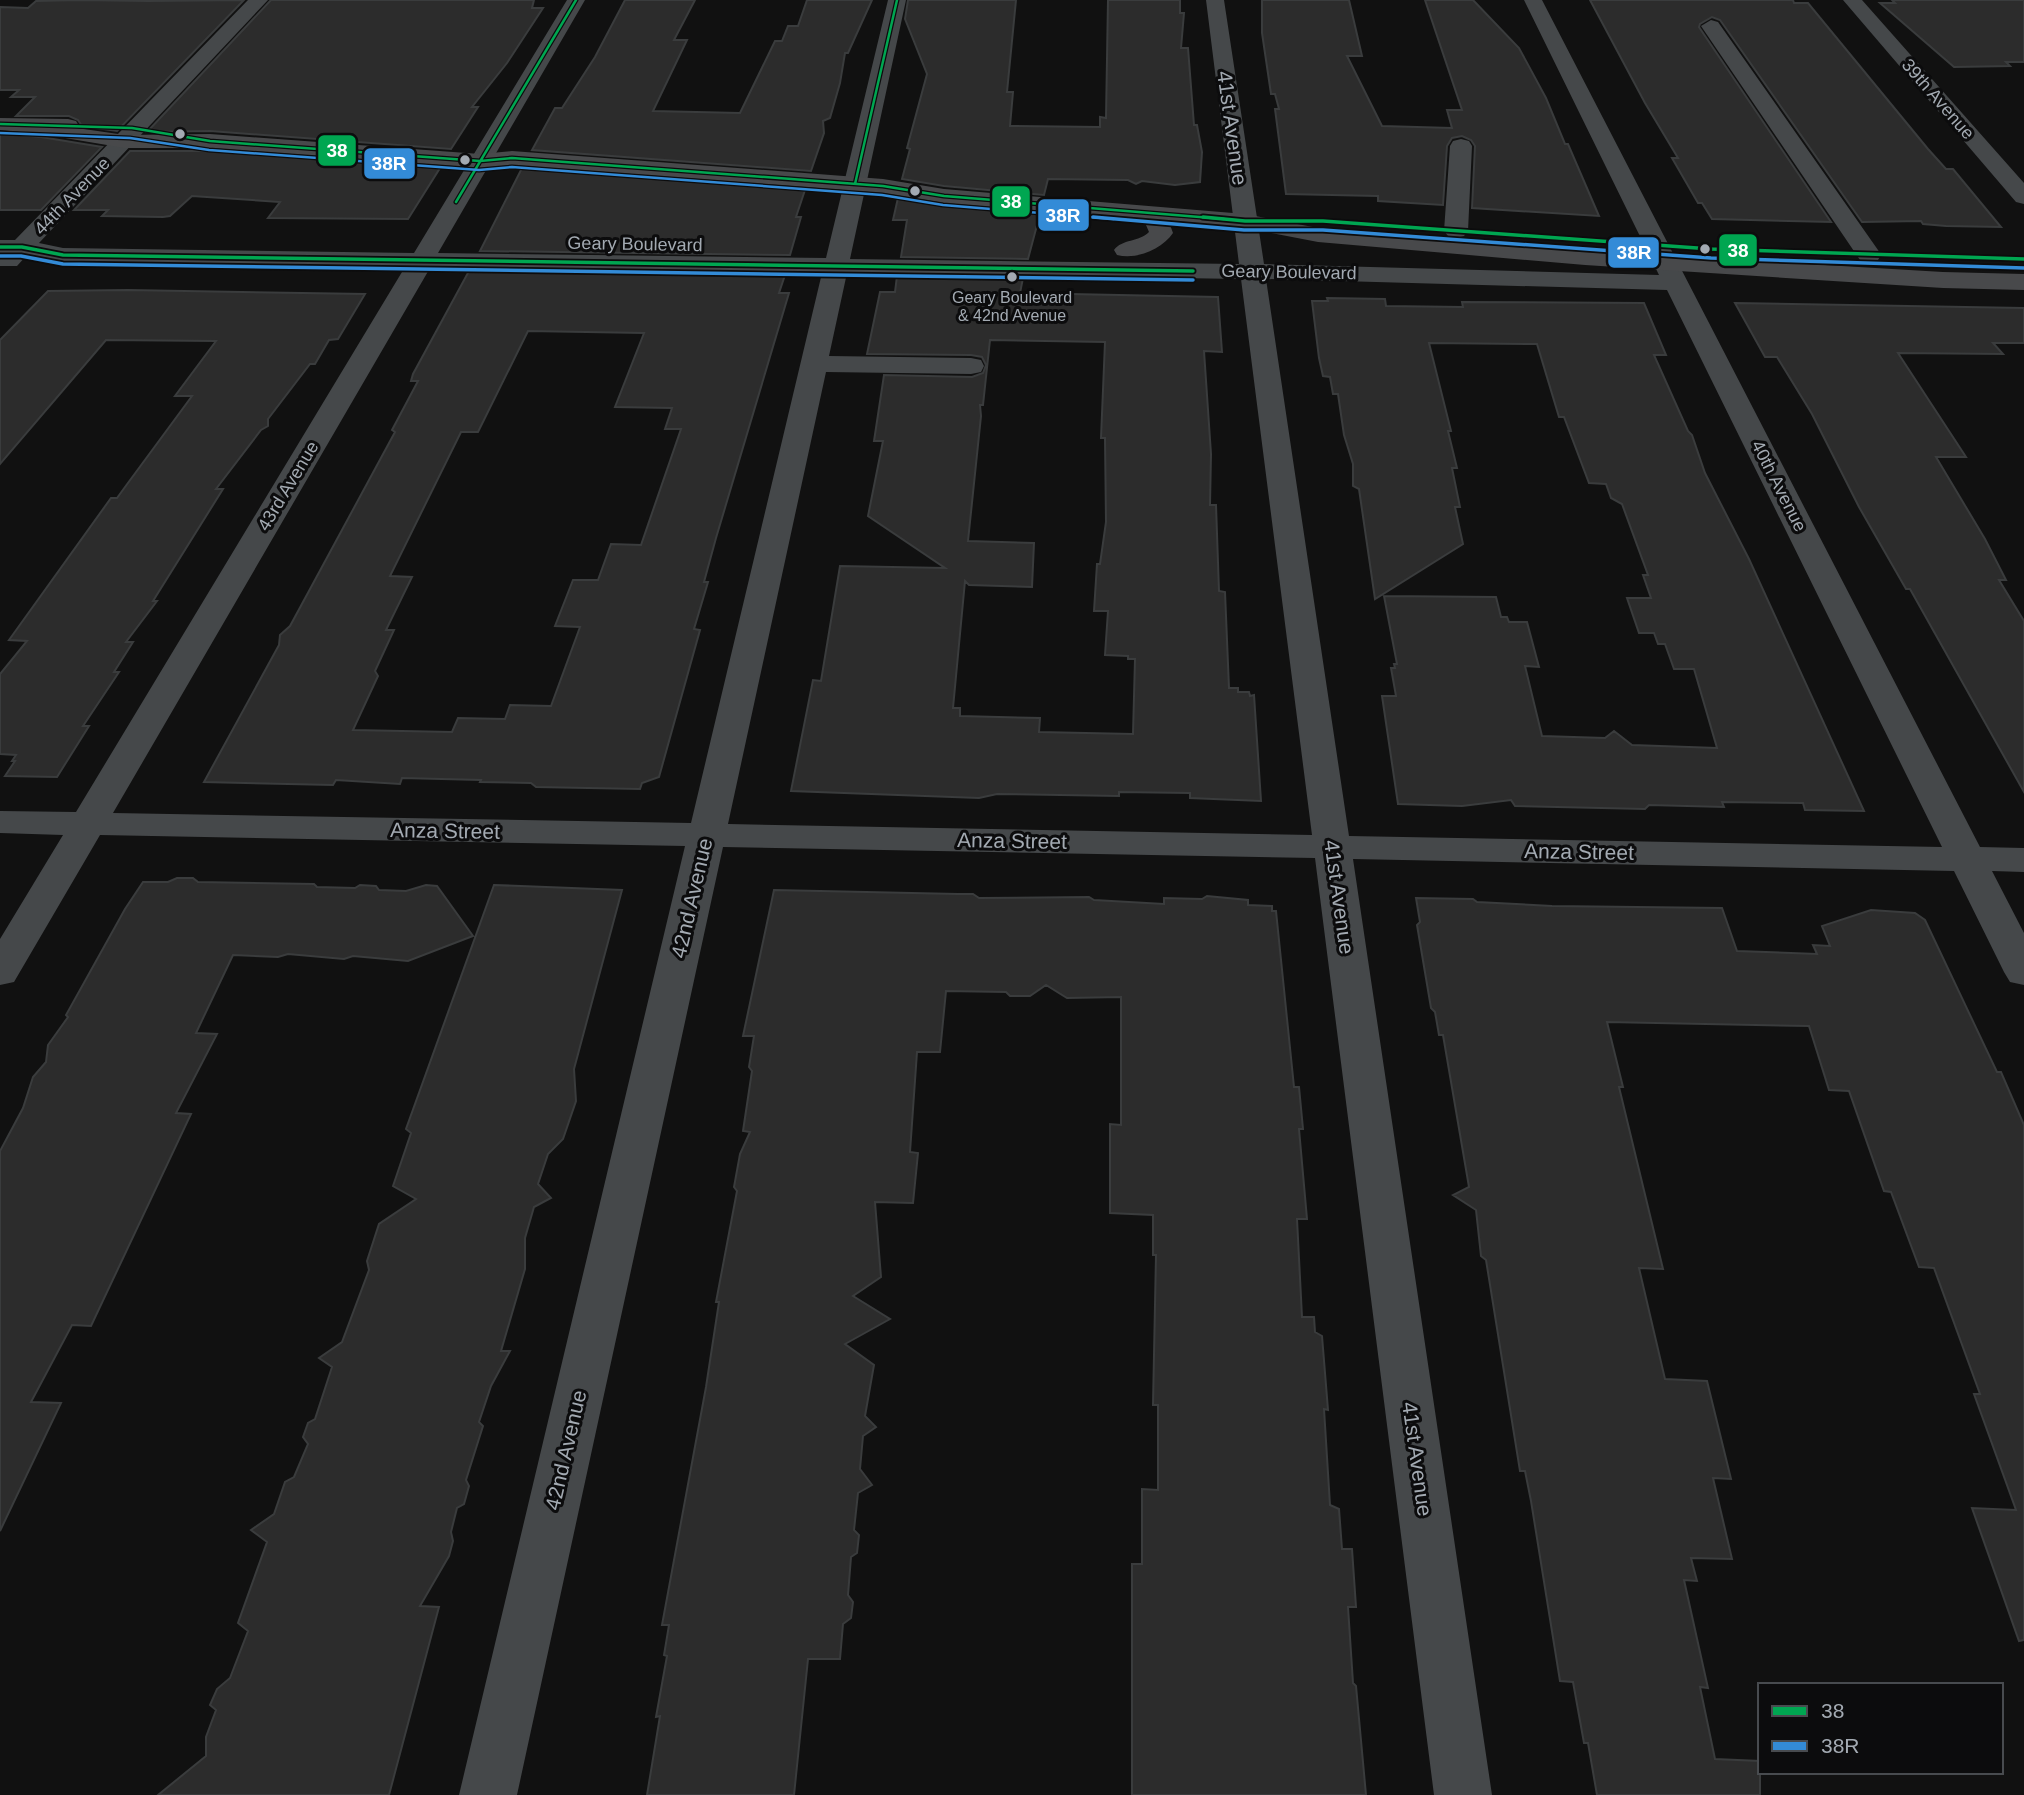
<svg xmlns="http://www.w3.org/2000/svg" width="2024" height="1795" font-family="Helvetica,sans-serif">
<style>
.building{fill:#2c2c2c;stroke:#3a3c3d;stroke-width:2;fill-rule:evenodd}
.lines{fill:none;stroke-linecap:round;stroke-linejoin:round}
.minor{fill:#45484a;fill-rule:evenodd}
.major{fill:#48494b;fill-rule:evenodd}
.bus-1-far1-casing{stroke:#0c0c0d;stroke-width:5}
.bus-1-casing{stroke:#0c0c0d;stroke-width:7}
.bus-2-far1-casing{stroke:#0c0c0d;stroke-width:5}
.bus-2-casing{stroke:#0c0c0d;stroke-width:7}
.bus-1-far1{stroke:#00a651;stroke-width:2.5}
.bus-1{stroke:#00a651;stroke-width:3.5}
.bus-2-far1{stroke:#338bd7;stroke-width:2.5}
.bus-2{stroke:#338bd7;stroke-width:3.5}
.bus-dot{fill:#a3aab2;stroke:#0c0c0d;stroke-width:2.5}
.labels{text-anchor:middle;stroke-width:6;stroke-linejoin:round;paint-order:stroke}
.far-bus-label{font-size:16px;fill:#a3aab2;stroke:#0c0c0d}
.far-street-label{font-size:18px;fill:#a3aab2;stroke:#0c0c0d}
.street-label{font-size:21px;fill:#a3aab2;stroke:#0c0c0d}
.line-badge{stroke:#0c0c0d;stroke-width:2.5}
.badge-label{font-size:19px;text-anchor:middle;font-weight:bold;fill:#fff}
</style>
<rect width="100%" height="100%" fill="#111"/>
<path class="building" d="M79,0l69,1 96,-1 -127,131 -35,-5 -4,-6 -9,-4h-53l19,-19h-24l8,-7h-19v-83l28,1 8,-7z
M271,0h263l-2,8h11l-36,55 -35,44h6l-27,42 -241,-18 -63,1z
M625,0h70l-21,40h13l-34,71 87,2 35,-72h7l6,-15h10l9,-26h65l-24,53h-3l-5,30 -10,35 -7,3 1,12 -13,38 -279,-21 23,-42h7l33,-51z
M908,0h108l-9,92h6l-3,34 90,1v-10l6,1 2,-118h72v13h4l-3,35h7l6,77h3l5,27 -2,30 -25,3 -33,-4 -6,3 -8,-4 -80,-1 -4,16 -100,-9 -42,-7 8,-30 -3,-1 20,-74 -22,-55z
M1262,0h87l13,56h-15l35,70 70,2 -5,-18h15l-37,-110h48l46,48 27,50 19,46h3l31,72 -127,-8 3,-62 -4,-6 -9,-4 -10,2 -5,8 -4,59 -65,-4v-5l-92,-2 -11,-85h4l-4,-15h-4l-9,-61z
M1590,0h203l1,3h14l120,146 18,20h7l48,58 -55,-1 -23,-2 -2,-3 -59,1 -142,-202 -8,-3 -12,7 -1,3 132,195 -119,-3 -10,-16h-4l-26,-45h6l-33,-55z
M1892,0h132v62h-18l4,4 -56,1 -74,-64h15z
M0,133l41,4 61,10 -61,63h-41z
M130,151h80l230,17 -32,51 -140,-1 12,-16 -88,-6 -22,20 -7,1 -61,-1 6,-6h-34z
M522,168l283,22 -9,27h5l-11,38 -310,-4z
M898,198l46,8 96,8 -12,45 -127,-2 6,-37h-14z
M469,271l316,4 -6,18h10l-73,245 -12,44h4l-14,47 6,1 -41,147 -17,6 -2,6 -104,-2 -5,-4 -51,-1 1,-2 -79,-2 -2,6 -64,-4 -3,5 -129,-3 75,-137 1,-10 10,-9 105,-194 -3,-2 26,-49h-7l2,-7zM528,331l116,2 -29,74 57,1 -7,21h16l-40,116 -30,-1 -13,36h-25l-18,46 25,1 -29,79 -41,-1 -5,14 -47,-1 -6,14 -99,-2 25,-54 -3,-5 19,-41h-8l26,-53 -22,-1 71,-144h17z
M897,276l126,2 -3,15 198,4 4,55 -18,-1 7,103 -1,51h6l3,86 6,1 4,96h9v4h11l1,4 4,-1 7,106 -71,-3v-5l-71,-1v4l-122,-2 -18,4 -188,-7 22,-111 8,1 19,-115 105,2 -77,-52 15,-75h-9l10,-66 88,2 11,-4 3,-8 -4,-8 -11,-2 -104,-1 13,-62h15zM990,340l115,2 -4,96h4l1,84 -6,42h-3l-3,47h14l-3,44 23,1v3h7l-2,75 -94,-2 1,-14 -80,-2v-8h-7l12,-127 4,4 63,2 2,-44 -66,-2 13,-125 -1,-11h3z
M128,290l237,4 -27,45 -9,1 -14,24h-5l-42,55v7l-7,4 -45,59h7l-70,112h4l-31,41h7l-19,30h5l-36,54h6l-32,51 -52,-1 10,-15h-3l4,-6 -16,-1v-80l27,-33 -18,-1 102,-142h6l8,-11 67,-91h-17l41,-55 -110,-1 -106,124v-124l48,-49z
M1327,298l58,1 1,7 77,1 -1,-5 182,1 22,52h-12l34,76 4,4 13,38 44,86 115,252 -59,-1 -2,-7 -81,-1 2,5 -75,-2 -4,4 -130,-3 -4,-6 -49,6 -64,-2 -16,-108h14l-5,-28h4l-1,-4h3l-13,-68 112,1 5,20h6l2,5h18l12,45 -14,-1 17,70 63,2 9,-7 18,14 85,3 -23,-79h-20l-9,-25h-7l-4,-11h-15l-12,-35h24l-8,-23h5l-26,-71 -11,-6 -5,-14 -17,-1 -25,-66h-5l-22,-73 -108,-1 22,88h-3l9,37h-5l8,39h-5l8,37 -88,55 -16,-110 -6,-3v-22l-9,-29 -6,-41h-5l-3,-17 -7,-1 -4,-18 -7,-57h16z
M1735,303l289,5v35h-31l10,11 -105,-1 68,104h-30l49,82 21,41h-7l25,41v171l-114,-203h-4l-47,-82 -47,-93 -35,-57h-12z
M177,878h16l5,4 116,2 3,3 38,1 5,-3 16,1 3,4 27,1 20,-6 11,1 36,50 -65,25 -55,-5 -9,3 -56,-5 -10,3 -45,-2 -37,78 21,1 -41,79 15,1 -100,212 -19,-1 -41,77 30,1 -61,128v-380l23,-43 10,-31 13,-15 2,-17 20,-28 -2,-2 59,-106 18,-27h25z
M494,885l128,5 -48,179 2,32 -13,38 -15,15 -10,30 13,14 -17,9 -9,31v31l-24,82h9l-19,35 -12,36 4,4 -17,54 3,6 -5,18 -7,4 -6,24 2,9 -4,15 -29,50 19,1 -50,188h-231l48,-39v-19l10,-27 -6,-5 7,-16 13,-11 18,-47 -10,-8 29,-81 -16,-12 23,-16 11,-32 9,-5 14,-33 -5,-7 5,-14 7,-4 17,-52 -13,-9 23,-16 27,-72 -2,-9 12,-37 37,-25 -23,-13 18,-53 -5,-4z
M774,890l184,4h15l6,4 110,-1 5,3 70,4v-6l38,1 5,-3 41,4v5l24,1v5h4l18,176h5l4,42h-4l8,90h-10l5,98h12l1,15 7,4 6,74 -4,-1 6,96 9,4 3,40h10l4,58h-8l5,76 3,3 10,109h-234v-231h10v-75l16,1v-85h-5l3,-150h-3v-40l-43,-2v-89l11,1v-128l-54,1 -21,-13 -16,11h-20l-4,-4 -60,-1 -6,61h-23l-7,100 8,1 -5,50 -38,-1 6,75 -28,19 37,23 -45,25 29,21 -9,51 11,11 -13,9 -3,33 12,16 -14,8 -4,37 5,5 -2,18 -6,4 -3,38 5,7 -2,16 -8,6 -3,35h-32l-14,136h-147l13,-79 -4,1 11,-61 -3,-1 5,-30h-7l44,-238 13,-85h-3l21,-111 -3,-4 6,-33 10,-22 -7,-1 9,-60 -3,-4 5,-31h-11z
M1416,898l57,1 4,3 75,4 170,2 15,43 80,3 -4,-9 17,1 -8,-20 49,-16 44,3 10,7 72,152h4l23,53v515l-5,1 -47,-133 44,2 -42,-116h6l-46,-126 -15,-1 -28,-75 -7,-1 -35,-100 -20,-1 -20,-64 -202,-4 16,65h-4l44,182 -24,-1 26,111 42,2 24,98 -18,-1 19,81 -41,-1 6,23 -13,-1 24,108 -8,-1 15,72 45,2v34h-163l-9,-52h-4l-11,-61 -13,-1 -29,-180 -6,-30h-5l-34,-211 -5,-4 -5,-46 -23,-15 16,-8 -26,-152h-4l-4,-23 -4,-4 -14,-83 3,-3z"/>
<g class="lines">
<path class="minor" d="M248,0h20l-229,243 24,5 351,5 153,-253h18l-147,253 388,5 62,-258h18l-56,259 389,5 -33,-264h18l40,264 395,11 -135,-275h18l438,847 44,1v24l-32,-1 32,62v52l-14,-3 -6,-10 -50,-101 -601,-12 139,936h-58l-119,-937 -592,-11 -206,948h-58l226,-949 -585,-11 -86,147 -14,3v-46l63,-104 -63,-2v-22l76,1 329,-545 -342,-5 -36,-7 -10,11h-17v-26h15zM430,268l392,5 -131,550 -578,-10zM847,273l394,6 71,556 -584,-11 98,-452 145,2 10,-2 3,-6 -3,-6 -10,-2 -142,-2zM1266,279l401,11 275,557 -593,-11z
M1843,0h19l162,183v21l-8,-2z
M1711,20l7,2 160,228 3,5 -3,5 -9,2 -9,-2 -159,-234z
M1461,139l8,2 3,5 -4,85 -4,5 -8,2 -8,-2 -4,-5 6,-85 3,-5z"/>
<path class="major" d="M0,118l68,1 8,2 3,5 -2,2 48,7 85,-1 270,20 32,-3 371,28 61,10 301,25 73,14 267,23 358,21 81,2v16l-81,-2 -358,-23 -267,-23 -73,-14 -76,-6 4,11c-11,16 -36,27 -56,22l-3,-5c8,-11 25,-8 35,-18l-3,-7 -11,-6 -191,-16 -61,-10 -371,-28 -32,3 -270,-20h-85l-84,-14 -41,-4z"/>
<g class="bus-1-far1-casing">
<path id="bus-1-far1" d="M0,124l132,4 78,13 270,20 32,-3 371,28 61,10 280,23
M855,184l42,-184
M456,202l120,-202"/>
</g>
<g class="bus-1-casing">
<path id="bus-1" d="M1203,217l42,4h78l388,28 313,10
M0,247h22l41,8 1130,16"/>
</g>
<g class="bus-2-far1-casing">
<path id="bus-2-far1" d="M0,133l130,5 79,12 270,20 33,-3 370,28 61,10 171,14"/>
</g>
<g class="bus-2-casing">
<path id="bus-2" d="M1093,217l151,13h79l388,28 313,10
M0,256h21l42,8 1130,16"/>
</g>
<use href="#bus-1-far1" class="bus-1-far1"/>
<use href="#bus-1" class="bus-1"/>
<use href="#bus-2-far1" class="bus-2-far1"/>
<use href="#bus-2" class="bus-2"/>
</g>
<g class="bus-dot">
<circle cx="180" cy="134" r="6"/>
<circle cx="465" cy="160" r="6"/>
<circle cx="915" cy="191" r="6"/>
<circle cx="1705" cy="249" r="6"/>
<circle cx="1012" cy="277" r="6"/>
</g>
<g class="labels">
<g class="far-bus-label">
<text x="1012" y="303">Geary Boulevard<tspan x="1012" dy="18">&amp; 42nd Avenue</tspan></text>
</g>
<g class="far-street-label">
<text transform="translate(1938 99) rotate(49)" y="6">39th Avenue</text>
<text transform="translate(72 196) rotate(-46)" y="6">44th Avenue</text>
<text transform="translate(635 244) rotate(1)" y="6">Geary Boulevard</text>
<text transform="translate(1289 272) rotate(1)" y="6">Geary Boulevard</text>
<text transform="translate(288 486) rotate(-59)" y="6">43rd Avenue</text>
<text transform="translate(1779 486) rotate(63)" y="6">40th Avenue</text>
</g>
<g class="street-label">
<text transform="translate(1232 128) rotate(82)" y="7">41st Avenue</text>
<text transform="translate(445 831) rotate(1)" y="7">Anza Street</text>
<text transform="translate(1012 841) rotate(1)" y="7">Anza Street</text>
<text transform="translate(1579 852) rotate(1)" y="7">Anza Street</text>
<text transform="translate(1339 897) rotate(82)" y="7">41st Avenue</text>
<text transform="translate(692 898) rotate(-77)" y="7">42nd Avenue</text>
<text transform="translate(566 1450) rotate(-77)" y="7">42nd Avenue</text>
<text transform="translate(1417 1459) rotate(82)" y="7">41st Avenue</text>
</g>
</g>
<g class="line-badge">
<rect x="317" y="134" width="40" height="33" rx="7" fill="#00a651"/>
<rect x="363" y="147" width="53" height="33" rx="7" fill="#338bd7"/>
<rect x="991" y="185" width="40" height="33" rx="7" fill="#00a651"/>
<rect x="1037" y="198" width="53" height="34" rx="7" fill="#338bd7"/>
<rect x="1718" y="233" width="40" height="34" rx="7" fill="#00a651"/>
<rect x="1607" y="236" width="53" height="33" rx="7" fill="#338bd7"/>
</g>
<g class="badge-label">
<text x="337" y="157">38</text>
<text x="389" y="170">38R</text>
<text x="1011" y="208">38</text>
<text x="1063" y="222">38R</text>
<text x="1738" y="257">38</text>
<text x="1634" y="259">38R</text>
</g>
<rect x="1758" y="1683" width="245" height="91" fill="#0c0c0d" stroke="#484b4f" stroke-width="2"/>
<rect x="1772" y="1706" width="35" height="10" fill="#00a651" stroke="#484b4f" stroke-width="2"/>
<text x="1821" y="1718" font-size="21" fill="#a3aab2">38</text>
<rect x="1772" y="1741" width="35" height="10" fill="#338bd7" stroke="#484b4f" stroke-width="2"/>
<text x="1821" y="1753" font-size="21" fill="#a3aab2">38R</text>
</svg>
